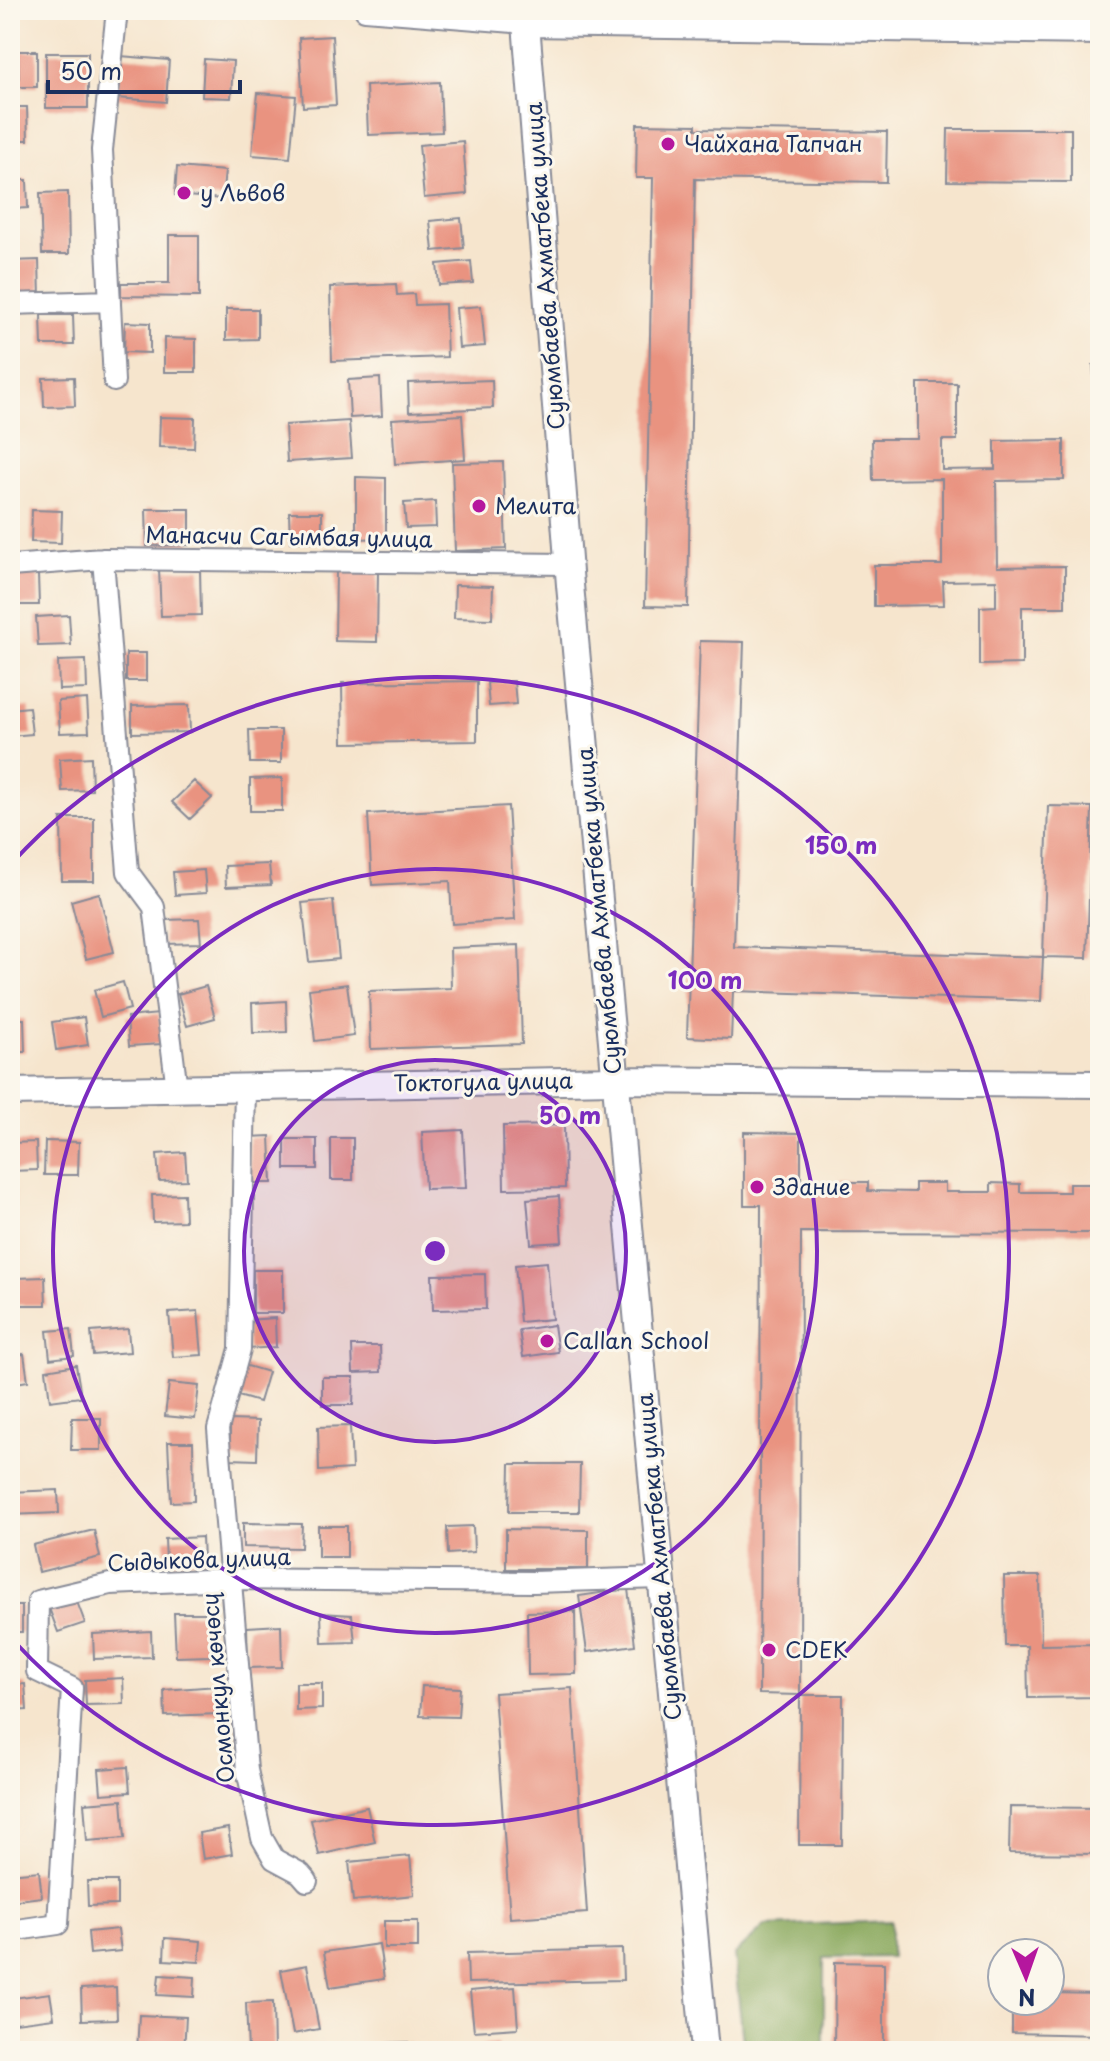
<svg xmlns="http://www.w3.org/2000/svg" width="1110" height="2061" font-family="'Playpen Sans',sans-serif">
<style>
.forest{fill:#88a75b;stroke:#526b5c;stroke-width:2}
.building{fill:#e99380}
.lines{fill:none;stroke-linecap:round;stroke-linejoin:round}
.minor-casing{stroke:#888a96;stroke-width:24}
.tertiary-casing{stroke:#888a96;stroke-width:30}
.minor{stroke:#fff;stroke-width:20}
.tertiary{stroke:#fff;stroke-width:26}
.ring{fill:none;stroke:#7b2cbf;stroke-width:4}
.poi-dot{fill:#b5179e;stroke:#fbf7ec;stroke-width:3}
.labels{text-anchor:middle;stroke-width:6;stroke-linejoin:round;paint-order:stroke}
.poi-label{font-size:22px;fill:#1b2f5e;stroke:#fbf7ec;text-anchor:start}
.street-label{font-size:22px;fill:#1b2f5e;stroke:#fbf7ec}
.centre{fill:#7b2cbf;stroke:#fbf7ec;stroke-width:4}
.ring-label{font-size:24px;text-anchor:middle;font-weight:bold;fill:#7b2cbf;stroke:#fbf7ec;stroke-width:6;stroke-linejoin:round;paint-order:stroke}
</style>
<rect width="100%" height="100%" fill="#fbf7ec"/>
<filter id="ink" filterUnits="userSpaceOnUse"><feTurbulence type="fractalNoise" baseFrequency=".0125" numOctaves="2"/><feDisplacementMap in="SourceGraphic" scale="16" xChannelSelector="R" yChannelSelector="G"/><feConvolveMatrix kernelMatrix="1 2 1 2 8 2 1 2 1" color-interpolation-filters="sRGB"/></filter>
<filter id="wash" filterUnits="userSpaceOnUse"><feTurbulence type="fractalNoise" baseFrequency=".006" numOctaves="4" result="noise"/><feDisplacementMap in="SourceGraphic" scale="32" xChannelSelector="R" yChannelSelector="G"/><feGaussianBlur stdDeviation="1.8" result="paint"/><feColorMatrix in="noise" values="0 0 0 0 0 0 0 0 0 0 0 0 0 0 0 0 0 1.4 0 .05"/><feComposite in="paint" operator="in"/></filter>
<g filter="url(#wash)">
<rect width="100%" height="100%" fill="#f6e5cd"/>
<path class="forest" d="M891,1921v36l-67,1v93h-80l-10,-96 31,-29z"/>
<g id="blocks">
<path class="building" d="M332,36l4,69 -33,2 -4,-69z
M18,51h19v36h-18z
M46,53h42v55h-42z
M120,56l49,4 -3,42 -49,-4z
M204,59l29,2 -2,37 -29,-1z
M440,82l2,50 -74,3 -2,-49z
M258,93l38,3 -6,62 -38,-3z
M10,107h17l1,33h-18z
M637,124l59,1v4l191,3 -1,50 -191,-3 -7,428 -43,-1 8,-428h-17z
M948,129h123v53l-124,-1z
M463,141l4,53 -43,4 -5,-53z
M177,167l48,4 -3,28 -47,-4z
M10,180h17l1,28 -18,1z
M68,192l1,62h-27l-2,-61z
M461,218l3,30 -31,3 -3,-30z
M169,235h30v62l-78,-1v-13h48z
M39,260l1,38 -30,1v-38z
M471,261l2,22 -34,2 -2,-21z
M396,284l1,11 17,-1 1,11 30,-1 2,53 -115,4 -2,-74z
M481,306l4,40 -26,2 -3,-40z
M226,309h32v30l-32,1z
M41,315h32l1,30h-32z
M125,322l25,1v30l-26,-1z
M164,338l32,1v33h-32z
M1100,364v62h-2l-5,-61z
M74,377l1,29 -31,1 -1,-29z
M380,378l2,38 -32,2 -2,-38z
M492,380l1,28 -84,4 -1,-29z
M918,383h39v57h-15v30l53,-1v-28l69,-1v40l-68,1 1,86 68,-1v41h-43v57l-42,1v-58l16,-1v-26l-53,1 1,24 -70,1v-41h68v-86l-69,1 -1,-41h46z
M462,415l3,44 -70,5 -3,-45z
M160,417l35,1 -1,30 -35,-1z
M349,421l3,37 -65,4 -2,-37z
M503,462l3,87 -51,2 -3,-88z
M356,477l30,1v60l-30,1z
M435,501l1,26 -30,1 -2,-25z
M146,509h44v36l-43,1z
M32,510l30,1 -1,32 -30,-1z
M289,512h33v30h-32z
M159,569h41l1,46 -40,1z
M336,571h42l-1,71 -42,-1z
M10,575h28l1,30h-29z
M455,585l38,1 -1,33 -38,-1z
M69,615l2,30 -33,1 -2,-29z
M700,641l44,1 -10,305 309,10 -2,44 -308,-10 -2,48 -44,-2z
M126,653h20v28h-20z
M86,660l1,29 -28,1 -1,-29z
M477,681v60l-134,2 -1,-60z
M514,681l2,23 -27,2 -2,-23z
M87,699l2,33 -29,1 -2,-32z
M189,705l1,27 -58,1v-27z
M29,707l3,27 -22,2v-27z
M249,730h32v33h-31z
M91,757l1,33 -30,1 -2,-32z
M282,778v33h-32v-32z
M194,781l18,17 -22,21 -18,-17z
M508,806l7,114 -63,4 -2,-43 -78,4 -4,-71z
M1048,806l44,1 -5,151 -44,-1z
M61,818h33v63h-32z
M269,864l2,21 -45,2 -1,-21z
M204,870l2,23 -31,2 -2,-23z
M99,893l15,59 -28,7 -15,-58z
M333,900l6,59 -30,3 -7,-59z
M199,919l2,24 -37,1 -1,-24z
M519,945l3,99 -151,5 -2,-58 82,-3 -1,-40z
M123,982l7,27 -29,8 -7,-27z
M347,984l7,52 -39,5 -6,-52z
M206,986l9,32 -28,8 -9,-32z
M286,1001l1,31 -34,1 -1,-30z
M159,1014l3,30 -33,2 -2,-29z
M84,1017l4,28 -32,5 -4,-28z
M10,1019h14l1,33h-15z
M564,1125l1,63 -61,1 -1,-63z
M463,1130l3,58 -41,1 -3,-57z
M744,1132l57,1v58l40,1 -1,-10h28v9l47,1v-9h30v9h46v-9l29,1v8h49v-8h28v8h3v41l-299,-1 -1,463 -41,-1 2,-489h-17z
M270,1136l2,47h-21l-2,-46z
M331,1138h22v42h-22z
M285,1139h32v30h-32z
M45,1141l34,1 -1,33h-34z
M36,1142l1,28 -27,1v-28z
M185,1152l2,28 -28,1 -2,-27z
M10,1190h5v32h-5z
M184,1194l1,27 -32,1 -1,-27z
M559,1196l3,46 -31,2 -4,-45z
M547,1262l5,57 -32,3 -5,-57z
M253,1270h30v43h-30z
M485,1274l1,35 -53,1 -1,-35z
M45,1277l1,28h-30v-27z
M198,1311l4,44 -29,2 -4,-44z
M275,1318l1,29 -28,2 -2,-29z
M554,1325l4,27 -35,5 -4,-27z
M71,1329l3,27 -24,3 -3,-28z
M128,1329l2,23 -37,3 -2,-23z
M352,1346h28l1,26 -28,1z
M24,1354l4,27 -18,3v-28z
M76,1365l5,32 -31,4 -4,-31z
M244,1365l24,7 -9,30 -24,-7z
M322,1377h32l-1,28h-31z
M169,1383l30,3 -4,33 -30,-3z
M72,1418h29v32h-30z
M230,1420l28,1 -1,39 -27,-1z
M350,1426l2,43 -33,2 -1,-44z
M168,1442h25l1,59 -23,1z
M510,1464h70l-1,48h-70z
M58,1490l1,23 -49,2v-23z
M243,1523l59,1 -1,24 -58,-1z
M318,1526h29v31h-29z
M473,1526l1,26 -26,2 -1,-27z
M506,1529l82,1v39h-82z
M94,1530l6,27 -61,15 -6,-27z
M202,1537l1,23 -37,2 -1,-23z
M1004,1576h36l1,69 59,-1v53l-72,1 -1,-52h-22z
M628,1589l7,56 -48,7 -8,-56z
M76,1599l9,24 -27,9 -9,-24z
M10,1606h12v26h-12z
M575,1611l1,63 -48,1 -1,-63z
M174,1613h36l1,43 -35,1z
M321,1613l31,2 3,27 -33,1z
M281,1625l1,42 -34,1 -1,-41z
M151,1631l1,26 -58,2 -1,-25z
M123,1678l1,26 -38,1 -1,-25z
M296,1683h26v26l-26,1z
M25,1684l2,26 -17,1v-26z
M217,1686l2,28 -54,2 -1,-26z
M422,1686l38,2 -2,29 -38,-1z
M572,1688l15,225 -77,5 -16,-225z
M800,1695h43l-1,150h-43z
M128,1767l2,25 -29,2 -2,-25z
M122,1800l3,38 -38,3 -3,-38z
M367,1807l8,35 -56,13 -8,-35z
M1010,1807l90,1v46l-91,-1z
M228,1828l4,26 -29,5 -4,-26z
M410,1856l4,39 -61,6 -4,-39z
M39,1871l3,26 -32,4v-27z
M87,1881h30v24l-29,1z
M384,1921h34v27h-34z
M118,1929l3,22 -31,3 -2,-22z
M165,1938l36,3 -2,21 -35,-2z
M379,1944l5,35 -54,8 -6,-35z
M622,1949l1,31 -155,3 -1,-30z
M835,1962l49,1v88h-50z
M307,1965l12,64 -26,5 -12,-64z
M159,1975l36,2 -1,20 -37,-2z
M116,1987l1,32 -35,1 -1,-31z
M515,1987l3,41 -44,3 -4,-40z
M50,1993l4,25 -38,5 -3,-25z
M1050,1993l50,1v41l-88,-2v-32h38z
M273,2002l1,49h-26l-2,-48z
M139,2015l47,2 -2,34h-47z
M408,2042v9h-22l-1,-8z
M497,2044l1,7h-36v-2z
M307,2045h17v6h-17z"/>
</g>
</g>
<g filter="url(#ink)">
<use href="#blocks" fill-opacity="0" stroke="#888a96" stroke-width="2"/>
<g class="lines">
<g class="minor-casing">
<path id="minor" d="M365,10l161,13 -2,-13
M10,304l100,-3
M114,381l-12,-231 15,-140
M103,559l25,313 26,35 23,182
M10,566l93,-7 465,5
M245,1087l-5,262 -22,80 29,341 15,68 12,21 26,14 7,8
M10,1931l48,-7 14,-236 -35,-17 1,-70 72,-17 122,-5 302,3 127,-4"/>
</g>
<g class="tertiary-casing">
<path id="tertiary" d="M10,1092l604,-12 486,4
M705,2051l-135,-1466 -44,-562 574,8"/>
</g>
<use href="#minor" class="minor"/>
<use href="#tertiary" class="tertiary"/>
</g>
</g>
<circle cx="435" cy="1251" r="191" fill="#7b2cbf" fill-opacity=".12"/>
<g class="ring">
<circle cx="435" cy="1251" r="191"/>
<circle cx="435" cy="1251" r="382"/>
<path d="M12 863A574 574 0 1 1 12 1639"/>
</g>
<g class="poi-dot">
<circle cx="668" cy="144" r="8"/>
<circle cx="184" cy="193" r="8"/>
<circle cx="479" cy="506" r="8"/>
<circle cx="757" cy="1187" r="8"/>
<circle cx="547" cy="1341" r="8"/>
<circle cx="769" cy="1650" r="8"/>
</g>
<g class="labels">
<g class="poi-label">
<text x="684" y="152">Чайхана Тапчан</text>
<text x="200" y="201">у Львов</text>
<text x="495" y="514">Мелита</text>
<text x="773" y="1195">Здание</text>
<text x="563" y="1349">Callan School</text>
<text x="785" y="1658">CDEK</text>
</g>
<g class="street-label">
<text transform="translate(545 266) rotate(-94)" y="8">Суюмбаева Ахматбека улица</text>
<text transform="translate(289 537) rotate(1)" y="8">Манасчи Сагымбая улица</text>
<text transform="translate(599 911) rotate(-95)" y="8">Суюмбаева Ахматбека улица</text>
<text transform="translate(483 1082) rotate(-1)" y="8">Токтогула улица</text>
<text transform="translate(659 1557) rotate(-95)" y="8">Суюмбаева Ахматбека улица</text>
<text transform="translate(199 1560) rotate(-2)" y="8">Сыдыкова улица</text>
<text transform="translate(218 1688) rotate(-95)" y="8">Осмонкул көчөсү</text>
</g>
</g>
<circle cx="435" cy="1251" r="12" class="centre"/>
<g class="ring-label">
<text x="841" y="854">150 m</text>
<text x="705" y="989">100 m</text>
<text x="570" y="1124">50 m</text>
</g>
<rect width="1110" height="2061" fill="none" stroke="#fbf7ec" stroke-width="40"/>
<g transform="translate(1026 1977) rotate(178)"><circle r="38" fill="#fbf7ec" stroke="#a1a7b3" stroke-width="2"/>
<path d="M0-6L14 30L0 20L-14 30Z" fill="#b5179e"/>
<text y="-12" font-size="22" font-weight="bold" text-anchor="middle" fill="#1b2f5e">N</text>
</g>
<path d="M48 80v12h192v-12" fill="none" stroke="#1b2f5e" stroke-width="4"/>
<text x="60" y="80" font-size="24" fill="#1b2f5e" stroke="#fbf7ec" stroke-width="6" paint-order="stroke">50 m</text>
</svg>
